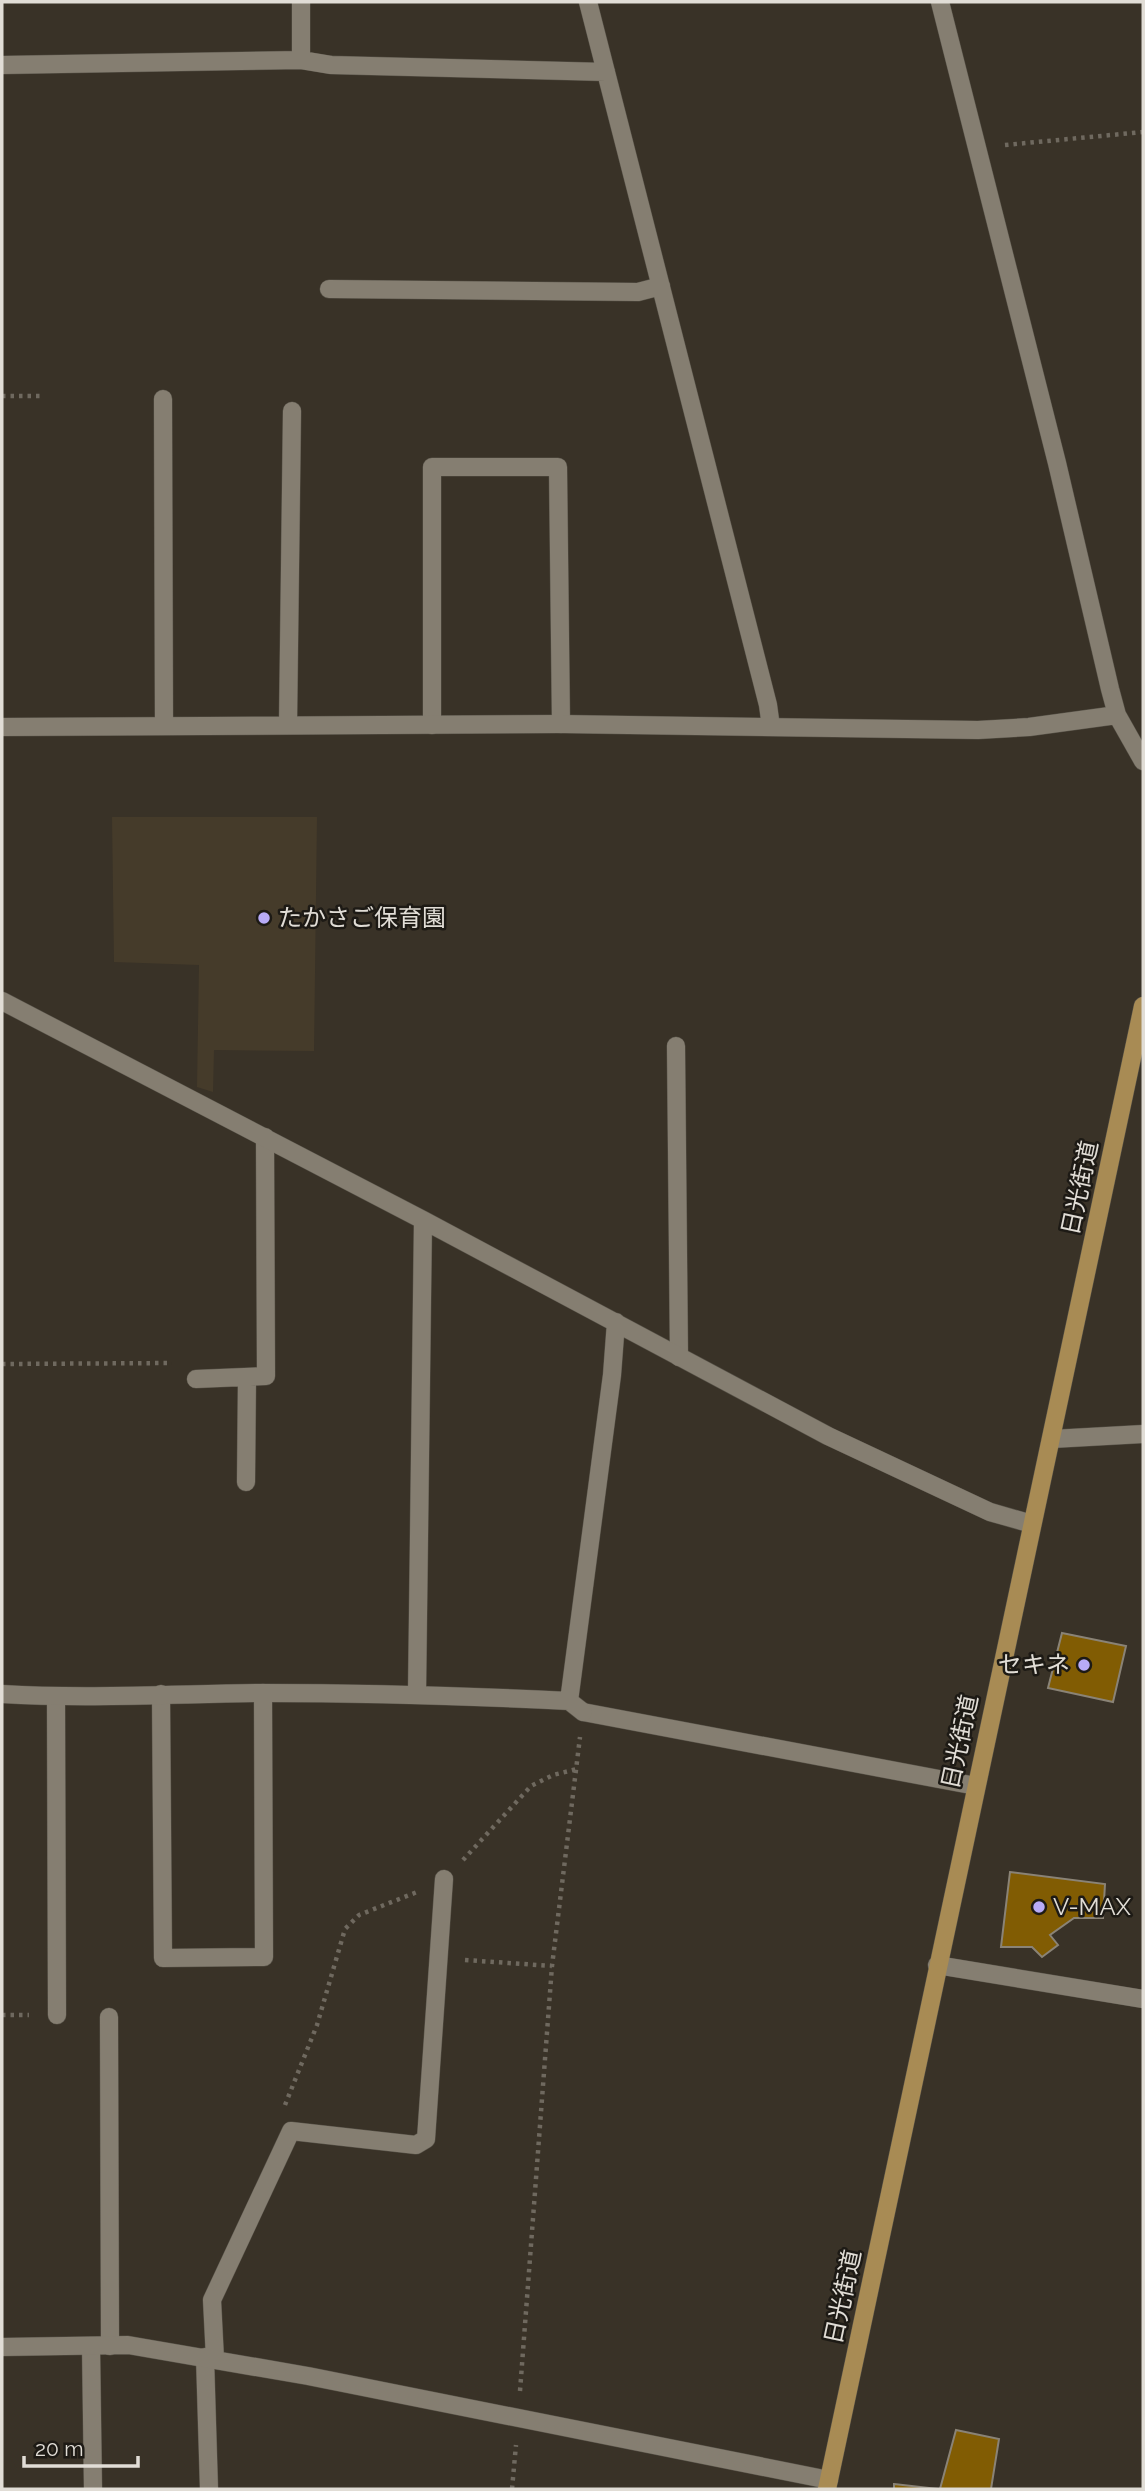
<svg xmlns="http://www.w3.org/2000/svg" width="1145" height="2491" font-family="Raleway,'Noto Sans JP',sans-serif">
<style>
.built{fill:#453b2a}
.building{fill:#815c03;stroke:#8a8376;stroke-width:2}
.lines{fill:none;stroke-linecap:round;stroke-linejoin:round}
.service-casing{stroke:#565147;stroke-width:19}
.minor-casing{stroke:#565147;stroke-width:19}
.primary-casing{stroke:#565147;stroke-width:19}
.path{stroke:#6f695f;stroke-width:4.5;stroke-dasharray:3.5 5;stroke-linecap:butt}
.service{stroke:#857e71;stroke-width:18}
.minor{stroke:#857e71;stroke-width:18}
.primary{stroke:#a88b54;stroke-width:18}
.poi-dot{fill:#b8abf7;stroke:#1d1a15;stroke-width:2.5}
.labels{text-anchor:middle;stroke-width:5;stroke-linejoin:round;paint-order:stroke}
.poi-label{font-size:24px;fill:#e1ddd6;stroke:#1d1a15;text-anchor:start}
.street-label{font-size:24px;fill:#e1ddd6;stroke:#1d1a15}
</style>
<rect width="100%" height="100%" fill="#393227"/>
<path class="built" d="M112,817h205l-3,234 -100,-1 -1,42 -16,-5 2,-122 -85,-3z"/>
<path class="building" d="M1062,1633l64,13 -13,56 -65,-14z
M1010,1872l95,12 -2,34h-29l-24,17 8,10 -16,12 -10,-10h-31z
M956,2430l43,9 -8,50h-51z
M894,2484l44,5h-44z"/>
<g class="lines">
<g class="service-casing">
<path id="service" d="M432,725v-258h126l3,257
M676,1046l3,311
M196,1379l70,-3 -1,-239
M246,1482l1,-105
M161,1694l2,264 101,-1 -1,-264
M56,1697l1,318
M583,1712l393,74
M109,2017l1,329
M91,2346l2,143
M205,2357l4,132"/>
</g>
<g class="minor-casing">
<path id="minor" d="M301,2v58
M588,2l180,703 3,22
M940,2l117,461 53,226 7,26 26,46
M2,65l299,-5 30,5 275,7
M329,289l309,3 23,-6
M163,399l1,327
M288,725l4,-314
M2,727l559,-3 417,6 51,-3 88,-12
M2,1001l421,219 405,216 162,76 42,12
M1052,1439l91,-5
M2,1694c86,5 173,0 260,-1 103,0 205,3 307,8l14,11
M417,1694l6,-474
M569,1701l43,-326 4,-53
M937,1965l206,34
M2,2347l126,-2 180,31 521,104
M215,2359l-3,-59 79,-169 125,14 10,-6 18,-260"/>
</g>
<g class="primary-casing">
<path id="primary" d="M827,2489l316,-1483"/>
</g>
<path class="path" d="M1005,145l138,-13
M2,396h39
M2,1364l170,-1
M463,1860l68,-74 22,-11 24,-6
M465,1960l87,6
M2,2015h27
M285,2105l32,-80 28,-96 14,-14 58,-23
M520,2391l32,-425 28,-229
M512,2489l4,-44"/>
<use href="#service" class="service"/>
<use href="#minor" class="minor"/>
<use href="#primary" class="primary"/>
</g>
<g class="poi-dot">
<circle cx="264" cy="918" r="7"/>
<circle cx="1084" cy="1665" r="7"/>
<circle cx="1039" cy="1907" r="7"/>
</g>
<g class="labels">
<g class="poi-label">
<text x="278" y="926">たかさご保育園</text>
<text x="1070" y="1673" text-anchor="end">セキネ</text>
<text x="1053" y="1915">V-MAX</text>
</g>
<g class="street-label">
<text transform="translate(1080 1188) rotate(-78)" y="8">日光街道</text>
<text transform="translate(960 1742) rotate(-78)" y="8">日光街道</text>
<text transform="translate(843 2297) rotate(-78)" y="8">日光街道</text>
</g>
</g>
<rect width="1145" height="2491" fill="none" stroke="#e1ddd6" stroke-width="7"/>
<path d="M24 2456v10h114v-10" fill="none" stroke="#e1ddd6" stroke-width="3.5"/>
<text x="35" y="2456" font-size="21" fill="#e1ddd6" stroke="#1d1a15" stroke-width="5" paint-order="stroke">20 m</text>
</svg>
